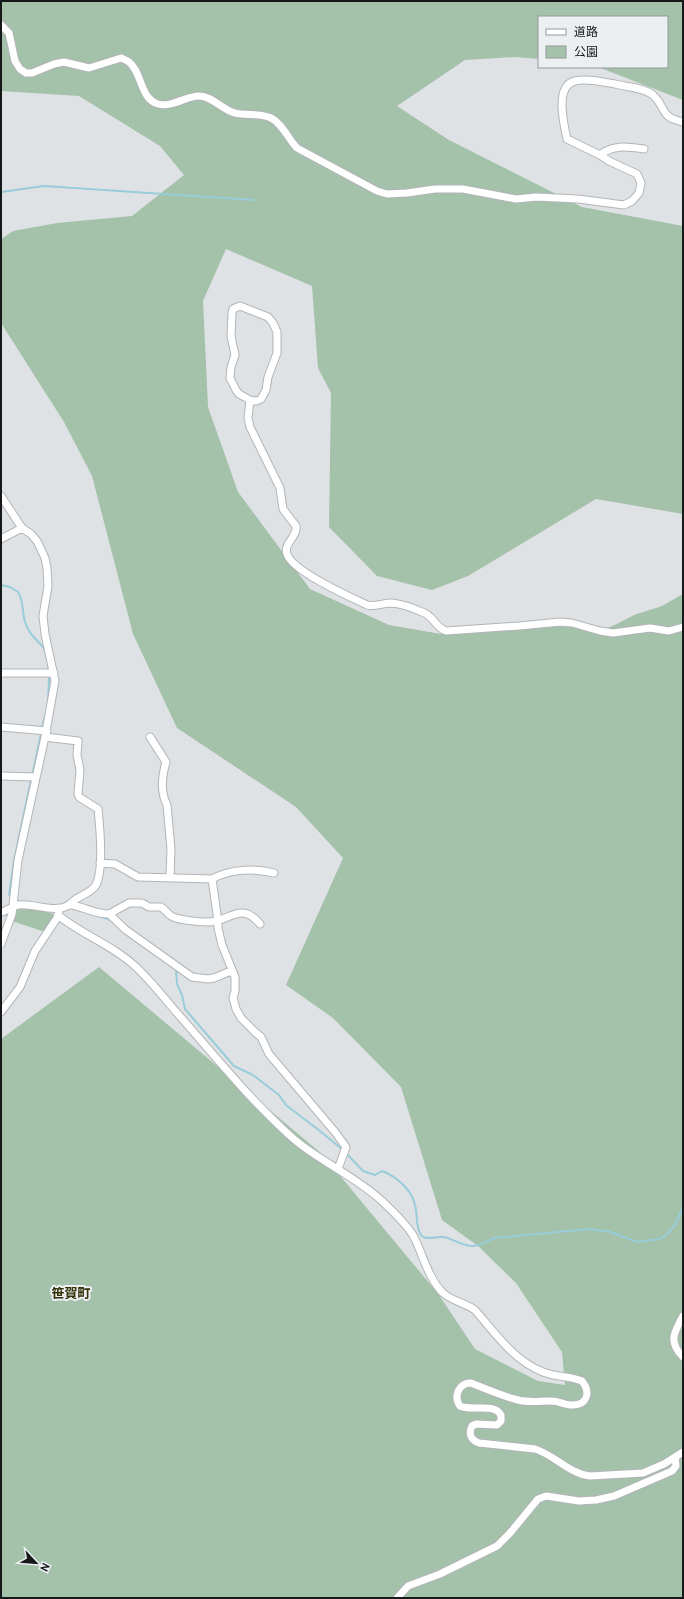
<svg xmlns="http://www.w3.org/2000/svg" width="684" height="1599" font-family="Overpass,'Noto Sans JP',sans-serif">
<style>
.green{fill:#a4c1aa}
.lines{fill:none;stroke-linecap:round;stroke-linejoin:round}
.stream{stroke:#99ccd9;stroke-width:2}
.minor-casing{stroke:#b2b5b8;stroke-width:9}
.minor{stroke:#fff;stroke-width:7}
.labels{text-anchor:middle;stroke-width:4;stroke-linejoin:round;paint-order:stroke}
.quarter-label{font-size:13px;font-weight:bold;fill:#333208;stroke:#eceff2}
</style>
<rect width="100%" height="100%" fill="#dfe2e5"/>
<path class="green" d="M1,1h682v99l-85,-33h69v-50h-128v42l-24,-2 -50,3 -68,46 52,34 133,67 101,19v288l-87,-15 -128,77 -36,14 -55,-14 -48,-49 2,-134 -13,-25 -6,-82 -86,-37 -23,52 5,106 30,85 72,97 79,36 52,9 129,-8 24,7 21,-8 19,-10 28,-9 21,-12v1004h-682v-559l98,-72 223,187 117,141 36,54 63,32 27,4 -3,-33 -46,-69 -38,-37 -36,-26 -41,-133 -68,-69 -47,-33 57,-127 -47,-51 -119,-79 -44,-94 -41,-158 -28,-54 -63,-99v-84l12,-8 44,-8 75,-7 52,-41 -24,-29 -81,-50 -78,-5z
M19,909h19l18,6 -11,17 -33,-11 4,-10z"/>
<g class="lines">
<path class="stream" d="M1,192l43,-6 210,14
M1,585l9,2 8,5c6,9 4,20 7,30 4,12 10,16 18,25 3,4 3,11 5,15
M48,701l1,-23
M42,727l5,-18
M33,772l8,-39
M9,895l5,-34 17,-81
M89,913l22,7
M176,969l1,15 5,11 3,14 49,57 19,9 26,20 7,10 34,26 23,19
M346,1153l17,18 12,4 7,-4c14,5 30,19 33,34 3,10 0,21 6,30 4,6 15,1 21,2 10,0 19,10 32,9 8,-1 14,-5 20,-8l95,-9 22,3 26,10 23,-3 8,-6 7,-8 8,-18"/>
<g class="minor-casing">
<path id="minor" d="M1,25l8,8 6,28 5,8 6,4h6l22,-9 10,-2 25,6 32,-10c2,1 6,2 8,4 13,10 11,37 29,42 13,4 28,-8 41,-8 12,0 22,12 33,16 12,5 27,0 39,6 12,6 17,21 26,30l80,43 10,3 20,-1 28,-4h28l53,10 20,-2 42,2 46,6 8,-4 7,-8 2,-10 -4,-9 -28,-13 -9,-6 -33,-16c-3,-14 -13,-53 8,-58 12,-3 27,1 40,3 11,3 28,3 38,11 14,13 6,22 30,27
M600,155c13,-11 29,-8 44,-6
M240,306l28,11 5,6 4,9v21l-9,24 -2,13 -5,9 -5,2 -6,-1 -11,-6 -3,-4 -6,-12 1,-11 4,-12 -4,-19 1,-23 1,-4z
M250,400l-2,18 2,9 30,61 3,21 13,17c2,11 -13,17 -9,28 5,17 63,43 80,51 8,2 16,-2 25,-2 9,1 21,5 30,9 11,3 14,16 24,19l73,-5 41,-4 12,1 28,8 13,2 37,-5 19,3 14,-4
M1,496l21,32 9,6 6,7 8,17 2,10 1,18 -5,30 2,18 10,47 -10,56 -27,123 -6,54 -11,30
M1,539l21,-11
M1,673h53
M1,727l46,4
M150,737l16,25c-4,14 -6,30 1,43l4,44 -1,28
M1,776l34,1
M100,863l15,1 23,13 74,2c18,-10 42,-11 62,-6
M212,879l6,42v7l4,17 13,32v14l-2,7 3,11 5,9 14,14 6,5 8,17 66,78 11,15 -8,22
M71,905c14,2 23,9 38,9l17,16 66,47 16,2 6,-1 17,-7
M1,912c7,-1 11,-6 17,-7 14,-2 29,6 43,3 7,-1 10,-5 15,-9 6,-4 16,-7 20,-14 8,-16 4,-57 2,-76l-19,-12 -1,-3 2,-24 -3,-15 1,-14 -33,-4
M109,914l20,-11h13l7,4h12c4,2 7,8 12,10 7,3 25,5 34,5 22,1 33,-22 53,2
M58,915c24,20 55,30 78,52 15,14 28,31 42,47 35,40 69,82 108,118 29,28 67,42 96,69 11,11 24,22 32,36 9,18 14,41 29,56 9,8 22,10 32,17 20,23 38,50 68,62 12,5 27,4 39,9 10,13 4,25 -12,24 -7,-1 -12,-4 -19,-4 -11,0 -22,2 -33,-1 -16,-4 -32,-11 -47,-17 -12,0 -18,13 -11,23 12,6 33,-4 41,9v6l-4,4 -21,-1 -4,2c-4,8 -1,14 7,17l56,6c20,6 34,25 55,27l53,-3 21,-9 19,-12
M1,1012l19,-25 15,-36 22,-33 2,-7
M683,1316c-9,16 -15,26 0,41
M397,1598l11,-12 32,-12 57,-28 13,-13 28,-34 8,-3 33,5 17,-1 18,-4 58,-25 4,-5 -1,-9"/>
</g>
<use href="#minor" class="minor"/>
</g>
<g class="labels">
<g class="quarter-label">
<text x="71" y="1298">笹賀町</text>
</g>
</g>
<rect width="684" height="1599" fill="none" stroke="#161819" stroke-width="4"/>
<rect x="538" y="16" width="130" height="52" fill="#eceff2" stroke="#96999b"/>
<rect x="546" y="29" width="20" height="6" fill="#ffffff" stroke="#96999b"/>
<text x="574" y="36" font-size="12" fill="#161819">道路</text>
<rect x="546" y="46" width="20" height="12" fill="#a4c1aa" stroke="#96999b"/>
<text x="574" y="56" font-size="12" fill="#161819">公園</text>
<g transform="translate(36 1563) rotate(116)" stroke="#eceff2" stroke-width="3" paint-order="stroke">
<path d="M0-3L7 15L0 10L-7 15Z" fill="#161819"/>
<text y="-6" font-size="11" font-weight="bold" text-anchor="middle" fill="#161819">N</text>
</g>
</svg>
